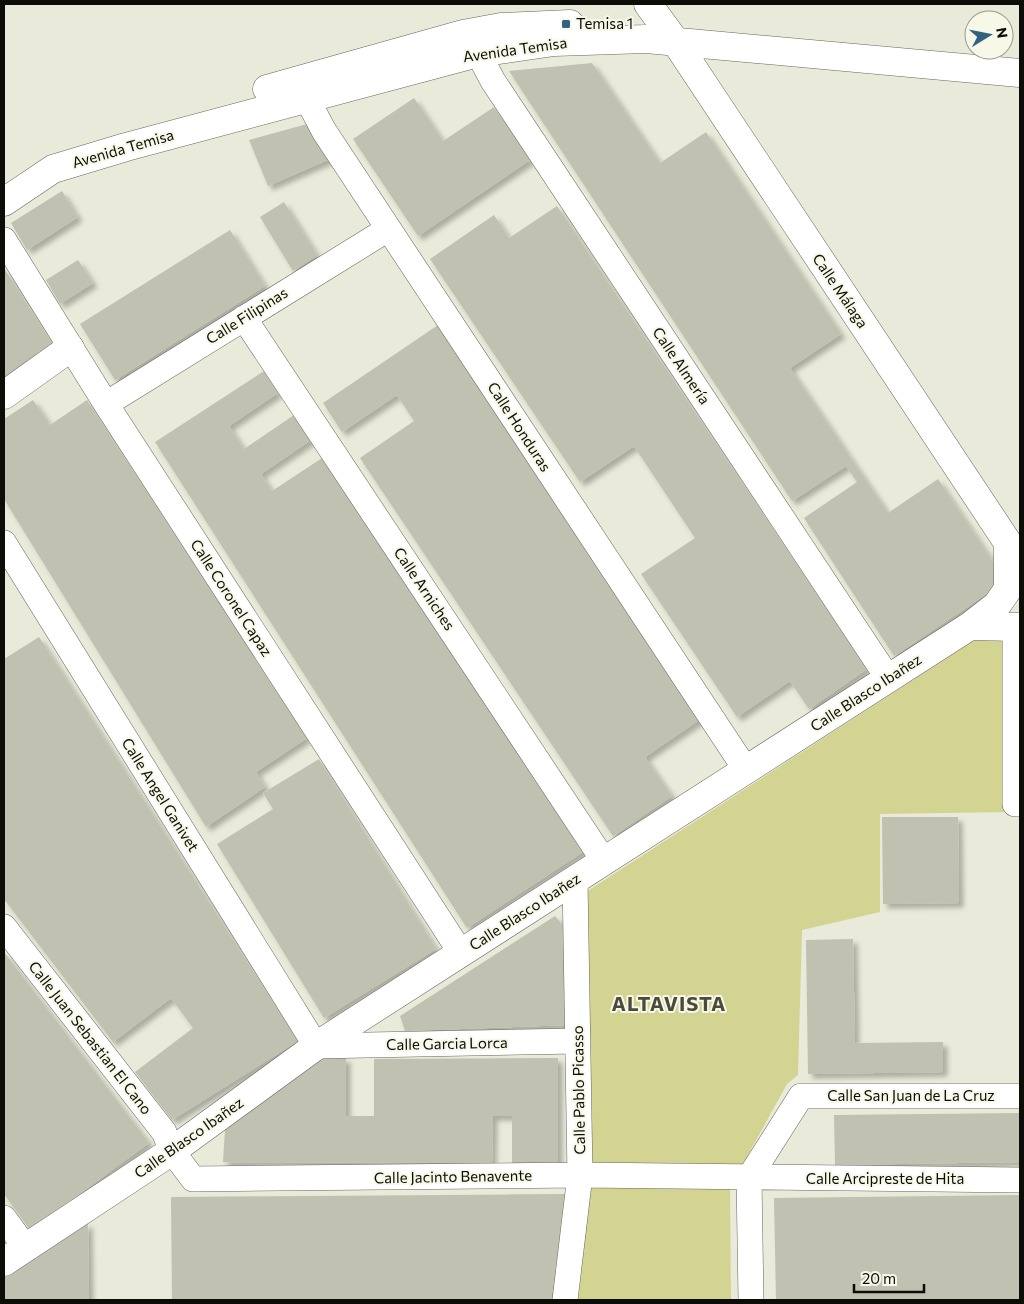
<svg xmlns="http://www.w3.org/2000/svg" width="1024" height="1304" font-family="Commissioner,sans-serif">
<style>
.green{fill:#d3d392}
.building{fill:#c1c1b2;filter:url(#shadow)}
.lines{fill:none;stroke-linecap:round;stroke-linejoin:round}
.minor-casing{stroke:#676758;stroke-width:26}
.tertiary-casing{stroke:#676758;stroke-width:29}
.minor{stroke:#fff;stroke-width:25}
.tertiary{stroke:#fff;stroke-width:28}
.poi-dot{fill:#316380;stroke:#f7f8e7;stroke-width:2}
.labels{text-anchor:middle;stroke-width:4;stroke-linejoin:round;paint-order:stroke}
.poi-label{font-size:15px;fill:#0d0d08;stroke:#f7f8e7;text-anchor:start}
.street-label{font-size:15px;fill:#0d0d08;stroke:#f7f8e7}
.district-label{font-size:20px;font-weight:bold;letter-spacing:1px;fill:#4b4b3d;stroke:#f7f8e7}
</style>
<defs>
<filter id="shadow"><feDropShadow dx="4.5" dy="4.5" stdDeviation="2.5" flood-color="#0004"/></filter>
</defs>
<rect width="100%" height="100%" fill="#eaeada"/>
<path class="green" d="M981,636h26v176l-127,2v98l-78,18 -4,145 -11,9 -44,80 -155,1 -2,-273z
M588,1187h142l1,113h-159z"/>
<path class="building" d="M592,63l68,100 46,-31 135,202 -51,34 98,145 50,-34 68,102 -112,75 -90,-138 53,-36 -11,-16 -54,35 -283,-430z
M414,98l29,43 51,-34 36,53 -112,76 -65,-97z
M307,124l23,35 -62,27 -19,-46z
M62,191l16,26 -51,33 -16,-27z
M284,202l33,53 -24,16 -33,-54z
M557,206l310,463 -58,40 -19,-28 -53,36 -96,-143 54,-36 -61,-92 -54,36 -150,-223 64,-44 15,23z
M230,230l35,56 -150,94 -35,-56z
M78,260l15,23 -33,21 -14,-24z
M4,268l48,75 -48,35z
M438,325l264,393 -57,39 27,39 -59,40 -253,-378 54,-37 -17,-26 -55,37 -19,-29z
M264,371l14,22 -49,33 15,23 50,-34 17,25 -50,34 11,17 50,-33 264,392 -119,78 -312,-486z
M33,400l17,25 37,-25 220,338 -51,34 9,15 -59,40 -202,-328v-80z
M39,637l259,404 -126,79 -37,-48 58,-44 -22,-30 -58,44 -109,-143v-240z
M319,759l117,190 -112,69 -107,-174 56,-35 -10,-16z
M882,817h76l1,86 -76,1z
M555,916l12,14 -1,95 -161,6 -5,-15z
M853,939l2,104 88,-1v30l-135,2 -2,-134z
M4,952l145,191 -119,87 -26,-36z
M319,1058h27v58h28v-57l184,-1v105h-46v-47h-19l-1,47 -269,-1 2,-33z
M1020,1113v49l-185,3 -1,-50z
M566,1194l-15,106h-379l-1,-103z
M1020,1195v104l-244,1 -2,-102z
M88,1222l1,78h-85v-25z"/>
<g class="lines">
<g class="minor-casing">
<path id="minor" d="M478,53l15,28 395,597
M297,80l27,51 422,639
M4,240l102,164 355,549
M244,318l360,543
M106,404l282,-175
M4,543l312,503 262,-5
M1015,627v177h5
M4,927l160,205 8,19 21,28 387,-4 440,5
M4,1218l21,29
M565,1300l15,-125 -5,-295
M751,1300l-2,-122 52,-82h219"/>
</g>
<g class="tertiary-casing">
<path id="tertiary" d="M648,4l27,37 343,517
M267,89l196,-55 38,-7 69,-3
M4,202l49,-33 73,-22 352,-94 76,-11 92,-3 374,34
M4,395l66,-47
M970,626l50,1
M4,1262l168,-111 144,-105 654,-420 27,-21 11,-16v-46"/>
</g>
<use href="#minor" class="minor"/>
<use href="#tertiary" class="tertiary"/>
</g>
<rect class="poi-dot" x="561" y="19" width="10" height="10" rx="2.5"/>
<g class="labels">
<g class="poi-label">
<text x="576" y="29">Temisa 1</text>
</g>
<g class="street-label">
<text transform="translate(515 50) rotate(-8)" y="5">Avenida Temisa</text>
<text transform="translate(123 149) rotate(-16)" y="5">Avenida Temisa</text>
<text transform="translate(840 291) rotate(56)" y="5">Calle Málaga</text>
<text transform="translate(247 316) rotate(-32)" y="5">Calle Filipinas</text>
<text transform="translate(681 366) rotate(56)" y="5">Calle Almería</text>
<text transform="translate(519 427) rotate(57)" y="5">Calle Honduras</text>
<text transform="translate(424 589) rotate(56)" y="5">Calle Arniches</text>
<text transform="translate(231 598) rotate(57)" y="5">Calle Coronel Capaz</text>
<text transform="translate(866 693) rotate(-33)" y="5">Calle Blasco Ibañez</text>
<text transform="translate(160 795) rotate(58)" y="5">Calle Angel Ganivet</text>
<text transform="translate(525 912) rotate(-33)" y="5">Calle Blasco Ibañez</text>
<text transform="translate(90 1038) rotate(52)" y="5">Calle Juan Sebastian El Cano</text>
<text transform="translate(447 1044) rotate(-1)" y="5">Calle Garcia Lorca</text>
<text transform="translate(579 1090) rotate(-91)" y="5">Calle Pablo Picasso</text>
<text x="911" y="1101">Calle San Juan de La Cruz</text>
<text transform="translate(189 1138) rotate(-35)" y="5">Calle Blasco Ibañez</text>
<text transform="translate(453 1177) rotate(-1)" y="5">Calle Jacinto Benavente</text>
<text x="885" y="1184">Calle Arcipreste de Hita</text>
</g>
<g class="district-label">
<text x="669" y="1011">ALTAVISTA</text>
</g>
</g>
<rect width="1024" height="1304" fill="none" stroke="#0d0d08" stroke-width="10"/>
<g transform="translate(989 35) rotate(80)"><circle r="24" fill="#f7f8e7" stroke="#999a8e"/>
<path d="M0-4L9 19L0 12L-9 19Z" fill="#316380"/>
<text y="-8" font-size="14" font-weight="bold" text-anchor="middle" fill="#0d0d08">N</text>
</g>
<path d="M854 1284v8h70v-8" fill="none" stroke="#0d0d08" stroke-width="2.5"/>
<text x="862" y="1284" font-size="15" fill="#0d0d08" stroke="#f7f8e7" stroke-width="4" paint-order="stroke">20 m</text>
</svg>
